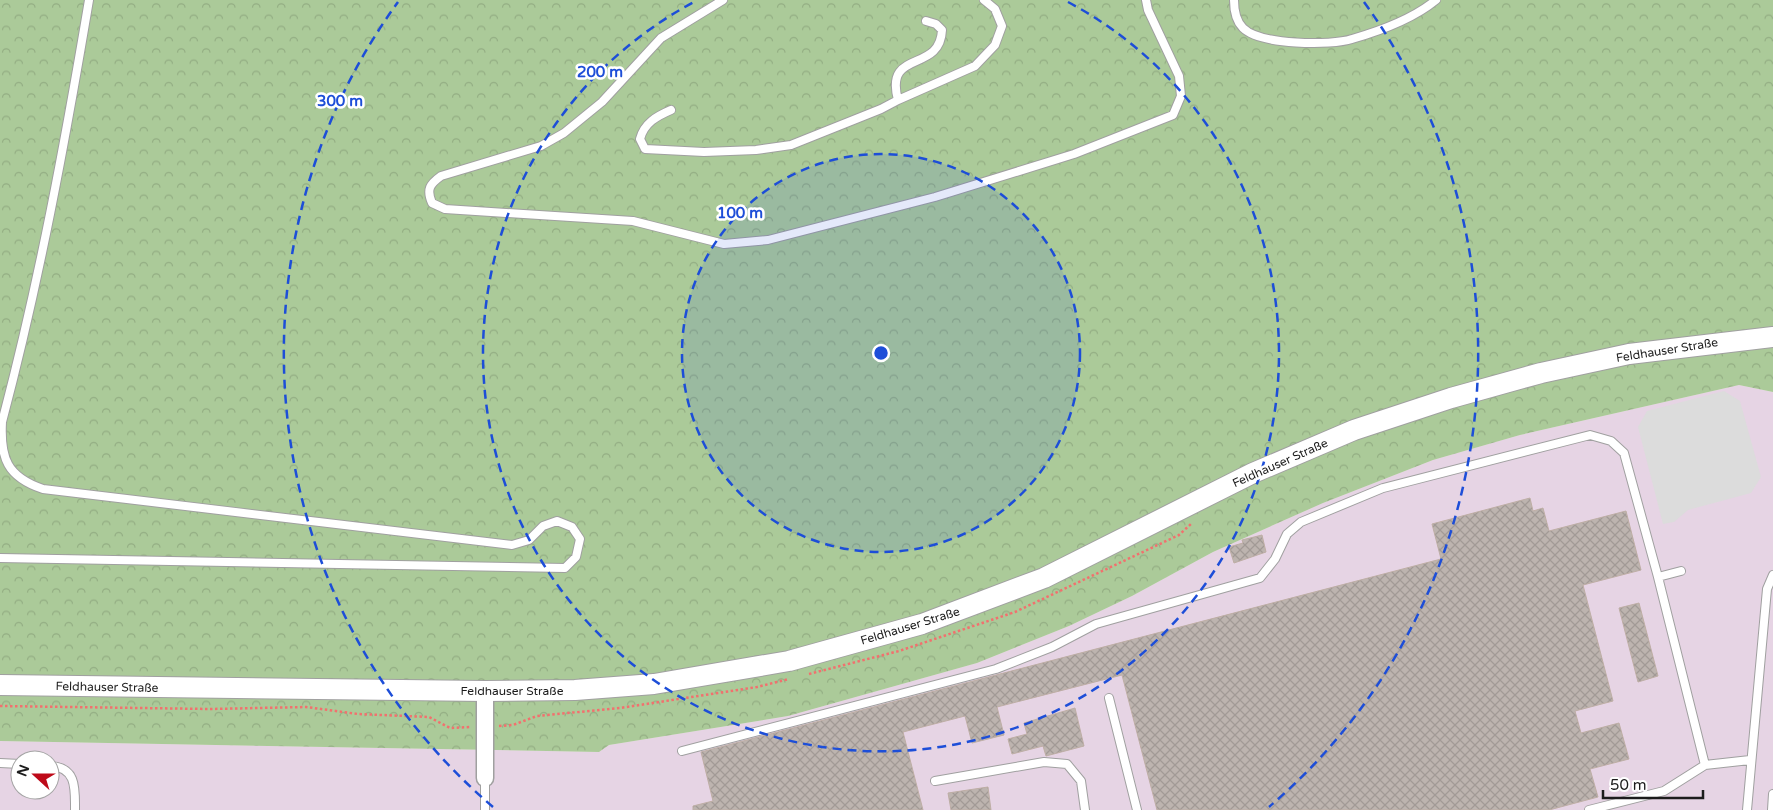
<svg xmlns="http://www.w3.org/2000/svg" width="1773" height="810" font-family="'Varela Round',sans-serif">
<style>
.industrial{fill:#e6d4e4;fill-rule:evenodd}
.forest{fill:url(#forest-crowns)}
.parking{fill:#dcdcdc}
.building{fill:url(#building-cross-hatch);stroke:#beaea5}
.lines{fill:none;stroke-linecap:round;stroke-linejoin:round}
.service-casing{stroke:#a0a0a0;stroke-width:10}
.minor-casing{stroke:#a0a0a0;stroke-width:19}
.tertiary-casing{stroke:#a0a0a0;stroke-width:22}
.path{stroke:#f2706e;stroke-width:2.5;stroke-dasharray:2.5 2.5;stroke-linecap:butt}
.service{stroke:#fff;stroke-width:8}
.minor{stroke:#fff;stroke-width:16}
.tertiary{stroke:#fff;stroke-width:20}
.ring{fill:none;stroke:#1d4ed8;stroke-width:2.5;stroke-dasharray:9 6}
.labels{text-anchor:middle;stroke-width:5;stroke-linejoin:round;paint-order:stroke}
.street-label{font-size:12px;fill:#1c1c1c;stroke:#fff}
.centre{fill:#1d4ed8;stroke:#fff;stroke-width:2.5}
.ring-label{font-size:15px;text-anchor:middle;font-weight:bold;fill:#1d4ed8;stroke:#fff;stroke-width:5;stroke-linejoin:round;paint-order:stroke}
</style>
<defs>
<pattern id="forest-crowns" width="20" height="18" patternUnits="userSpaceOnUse" patternTransform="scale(1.25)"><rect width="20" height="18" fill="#abca99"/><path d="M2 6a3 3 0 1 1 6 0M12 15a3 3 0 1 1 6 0" fill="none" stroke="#93ad83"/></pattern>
<pattern id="building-cross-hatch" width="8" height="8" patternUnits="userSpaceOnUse" patternTransform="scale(1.25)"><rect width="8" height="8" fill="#bdb4af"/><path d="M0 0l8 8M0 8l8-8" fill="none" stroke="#a29a96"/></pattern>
</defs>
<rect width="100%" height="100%" fill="#ede8e2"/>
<path class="industrial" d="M1739,385l34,7v418h-1773v-69l599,11 10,-7 179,-29 189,-53 92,-37 63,-30 81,-44 110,-49 110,-43 87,-25zM20,760h30v30h-30z"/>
<path class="forest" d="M0,0h1773v392l-34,-7 -219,50 -87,25 -110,43 -110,49 -81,44 -63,30 -92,37 -189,53 -179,29 -10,7 -599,-11z"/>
<path class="parking" d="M1724,391l16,10 21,76 -10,16 -63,17 -14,12 -11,2 -25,-97 9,-16z"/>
<path class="building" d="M1530,498l3,13 10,-3 6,23 77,-20 15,59 -58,15 30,116 -38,10 6,22 38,-10 10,36 -39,10 8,28 -49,13h-392l-35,-135 -125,32 7,28 -32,8 -7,-27 -62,16 20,78h-230v-4l20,-5 -12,-49 740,-193 -9,-35z
M1262,535l4,17 -32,11 -5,-16 14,-4 -1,-3z
M1639,603l19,73 -20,6 -19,-74z
M1075,708l9,38 -38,10 -3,-10 -31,8 -4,-15 19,-5 -3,-11z
M988,787l3,23h-40l-3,-17z"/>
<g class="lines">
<g class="service-casing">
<path id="service" d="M723,0l-62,38 -59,64 -38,31 -23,13 -100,30c-11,8 -15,13 -9,27l13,6 188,12 91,23 44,-4 167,-43 139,-43 99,-39 8,-19 -2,-20 -31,-66 -2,-10
M1234,0c0,10 2,21 9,28 17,17 88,18 109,11 28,-8 61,-20 84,-39
M898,100l77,-34 20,-21 7,-19 -7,-17 -11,-9
M671,110c-14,6 -27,13 -31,29l5,10 59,3 52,-2 35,-5 90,-36 17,-9c-14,-52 42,-26 44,-70l-6,-6 -10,-3
M0,558l565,10 11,-11 4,-18 -8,-12 -15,-6 -14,5 -14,14 -17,5 -469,-56c-36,-12 -43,-31 -41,-67 37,-139 63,-280 87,-422
M1658,577l23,-6
M1109,698l28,112
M682,751l314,-82 56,-22 44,-23 164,-46 15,-19 12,-25 14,-12 82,-34 207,-53 21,6 13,12 34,124 47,188
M0,763l20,1
M50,766c27,1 25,23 25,44
M935,781l109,-19 23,2 14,17 4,29
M485,810v-32
M1589,810l75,-19 41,-26 45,-5
M1747,810l20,-221 6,-14
M1772,810l1,-16"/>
</g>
<g class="minor-casing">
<path id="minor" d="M485,691v87"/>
</g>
<g class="tertiary-casing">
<path id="tertiary" d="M0,685l485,6 90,-1 79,-6 135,-23 133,-37 122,-46 209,-105 101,-43 97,-32 90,-25 88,-19 144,-17"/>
</g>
<path class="path" d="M809,674l90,-23 116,-39 164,-77 13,-12
M0,706l210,3 96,-2 52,7 71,3 21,11 21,-1
M499,726l14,-1 24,-9 83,-8 137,-21 32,-8"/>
<use href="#service" class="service"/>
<use href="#minor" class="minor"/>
<use href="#tertiary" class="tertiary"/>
</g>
<circle cx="881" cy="353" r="199" fill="#1d4ed8" fill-opacity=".12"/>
<g class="ring">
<circle cx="881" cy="353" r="199"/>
<path d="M1068 2A398 398 0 1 1 694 2"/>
<path d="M493 807A597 597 0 0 1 398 2M1364 2A597 597 0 0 1 1269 807"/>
</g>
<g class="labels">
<g class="street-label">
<text transform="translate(1667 350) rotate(-9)" y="4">Feldhauser Straße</text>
<text transform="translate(1280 463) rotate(-24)" y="4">Feldhauser Straße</text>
<text transform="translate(910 626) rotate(-17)" y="4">Feldhauser Straße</text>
<text transform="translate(107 687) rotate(1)" y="4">Feldhauser Straße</text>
<text x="512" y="695">Feldhauser Straße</text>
</g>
</g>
<circle cx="881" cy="353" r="8" class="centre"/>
<g class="ring-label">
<text x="600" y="77">200 m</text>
<text x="340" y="106">300 m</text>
<text x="740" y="218">100 m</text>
</g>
<g transform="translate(35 775) rotate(291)"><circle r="24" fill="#ffffff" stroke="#a4a4a4"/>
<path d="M0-4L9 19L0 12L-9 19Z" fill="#be0a19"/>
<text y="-8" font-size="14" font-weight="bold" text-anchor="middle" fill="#1c1c1c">N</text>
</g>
<path d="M1603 790v8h100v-8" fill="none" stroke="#1c1c1c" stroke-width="2.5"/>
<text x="1610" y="790" font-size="15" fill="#1c1c1c" stroke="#ffffff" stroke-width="4" paint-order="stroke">50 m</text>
</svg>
